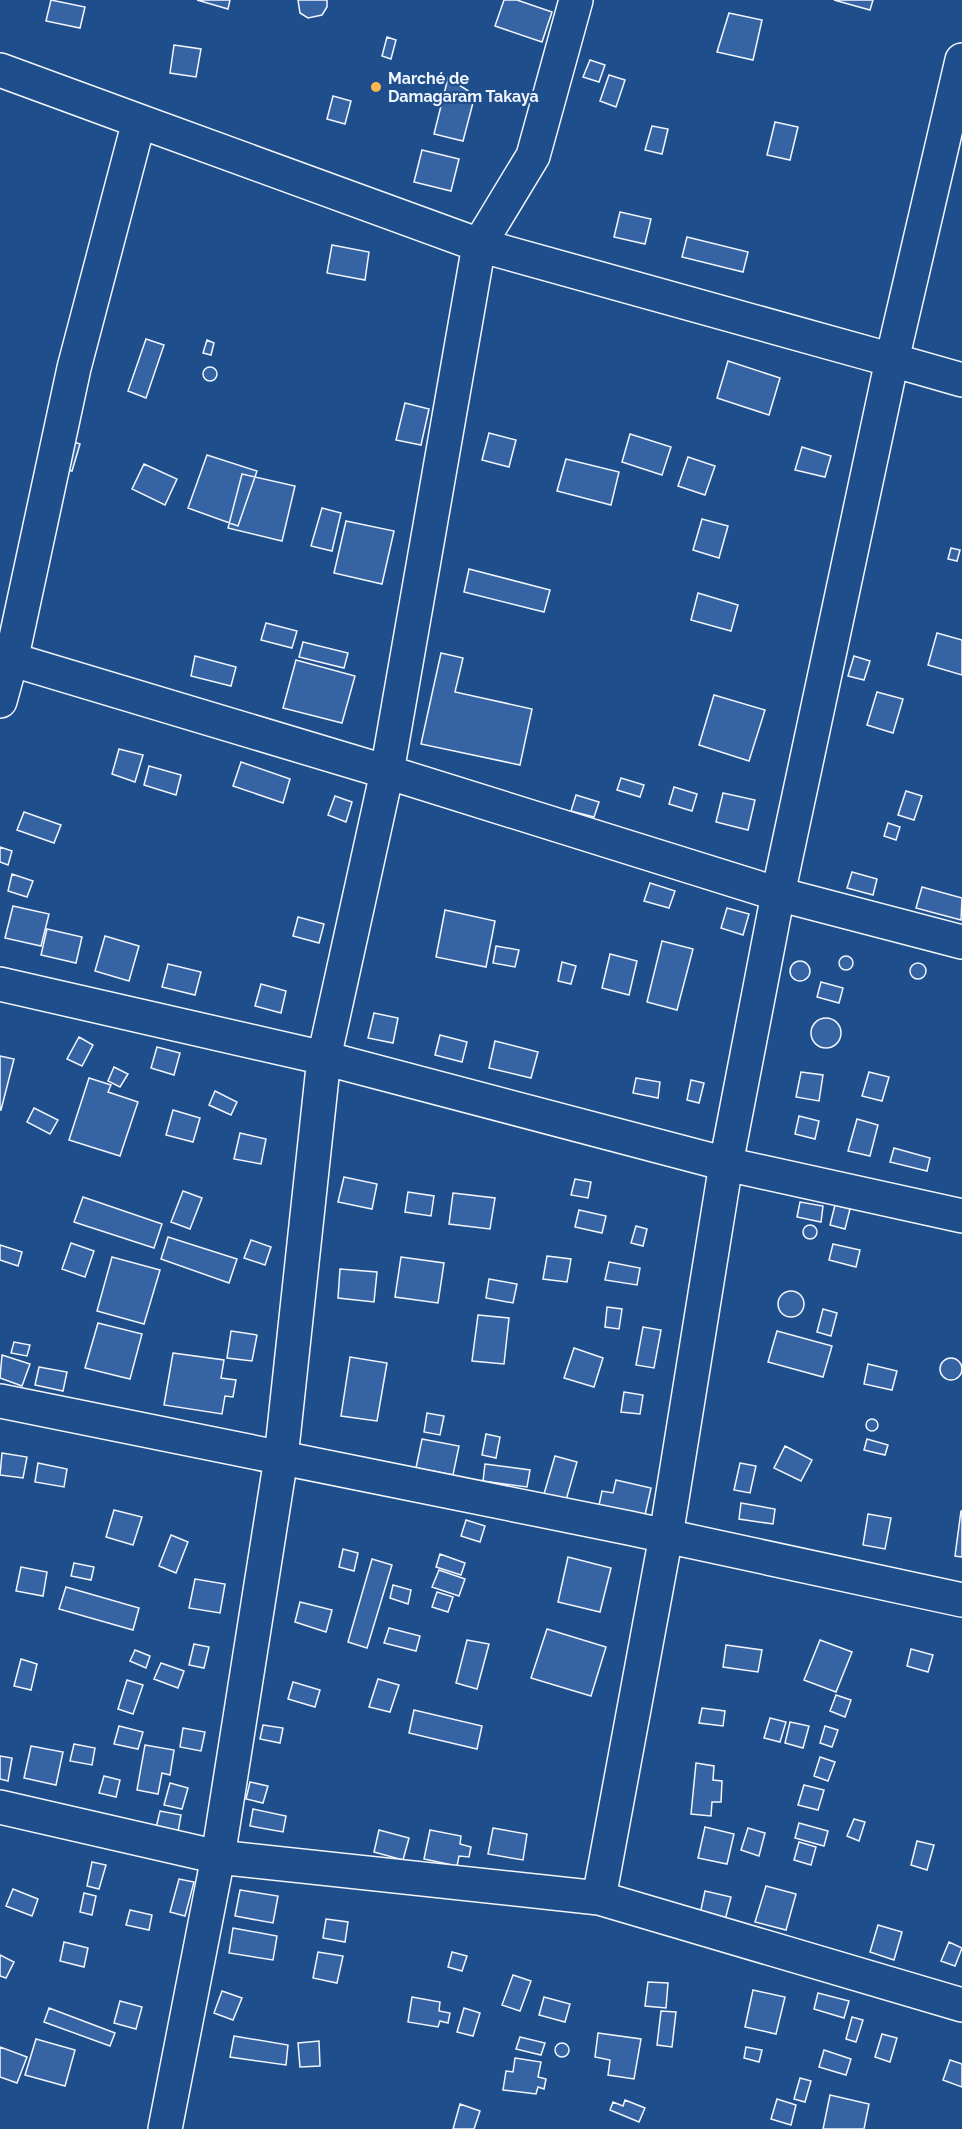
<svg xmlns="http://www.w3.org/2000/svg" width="962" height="2129" font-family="Raleway,sans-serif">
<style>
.building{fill:#3563a3;stroke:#f2f6ff;stroke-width:1.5}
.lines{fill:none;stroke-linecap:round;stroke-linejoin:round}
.street-casing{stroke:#f2f6ff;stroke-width:36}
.street{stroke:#1f4e8c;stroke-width:33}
.poi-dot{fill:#ffb74d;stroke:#1f4e8c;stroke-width:2}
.labels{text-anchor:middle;stroke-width:4.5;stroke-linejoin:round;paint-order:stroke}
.poi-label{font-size:16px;font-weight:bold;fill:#f2f6ff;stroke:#1f4e8c;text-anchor:start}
</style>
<rect width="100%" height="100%" fill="#1f4e8c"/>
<path class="building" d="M51,0l34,7 -5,21 -34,-7z
M197,0h33l-2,9z
M298,0h29v7l-5,8 -14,3 -8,-5z
M504,0h13l35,12 -10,30 -47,-16z
M834,0h39l-3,10z
M729,13l33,7 -9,40 -36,-8z
M387,37l9,3 -5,19 -9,-3z
M174,45l27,4 -5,28 -26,-4z
M590,60l15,5 -6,17 -16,-5z
M609,75l16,5 -9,27 -16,-6z
M448,78l27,17 -12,46 -29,-7z
M333,96l18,5 -6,23 -18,-5z
M775,122l23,5 -8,33 -23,-5z
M652,126l16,3 -6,25 -17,-4z
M422,150l37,9 -8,32 -37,-9z
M620,212l31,7 -6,25 -31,-7z
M687,237l61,15 -5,20 -61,-15z
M332,245l37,7 -4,28 -38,-7z
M146,339l18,6 -18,53 -18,-7z
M207,340l7,3 -3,12 -8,-2z
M728,361l52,17 -11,37 -52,-17z
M203 374a7 7 0 1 1 14 0a7 7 0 1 1-14 0Z
M405,403l24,6 -8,36 -25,-5z
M489,433l27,7 -7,27 -27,-7z
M630,434l41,13 -9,28 -40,-13z
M65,439l15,5 -8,27 -15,-4z
M802,447l29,9 -6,21 -30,-7z
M207,455l50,16 -19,55 -50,-18z
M688,457l27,9 -10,29 -27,-9z
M566,459l53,13 -8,33 -54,-14z
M144,464l33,15 -12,26 -33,-16z
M242,474l53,12 -13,55 -54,-13z
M322,508l19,5 -9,38 -21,-5z
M702,519l26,7 -9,32 -26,-8z
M346,521l48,10 -12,53 -48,-11z
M951,548l9,2 -3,11 -9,-2z
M469,569l81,21 -6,22 -80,-20z
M698,593l40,12 -7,26 -40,-11z
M266,623l31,8 -5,17 -31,-8z
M937,633l25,7v35l-34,-10z
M303,642l45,11 -4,15 -45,-11z
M441,653l22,5 -8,34 77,17 -12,56 -99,-21z
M195,656l41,11 -5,19 -40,-10z
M854,656l16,5 -6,19 -16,-4z
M296,660l59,16 -13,47 -59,-15z
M877,692l26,7 -10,34 -26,-8z
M714,695l51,15 -16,51 -50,-16z
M119,749l24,6 -8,27 -23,-8z
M241,762l49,17 -7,24 -50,-17z
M149,766l32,9 -5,20 -32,-10z
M621,778l23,7 -4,12 -23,-7z
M674,787l23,7 -5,17 -23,-7z
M906,791l16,5 -8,24 -16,-5z
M723,793l32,7 -7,30 -32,-8z
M576,795l23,7 -5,15 -23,-6z
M335,796l17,6 -6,20 -18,-7z
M24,812l37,13 -7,18 -37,-13z
M888,823l12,4 -4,13 -12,-4z
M0,847l12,4 -4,14 -8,-3z
M852,872l25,7 -4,16 -26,-7z
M12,874l21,7 -6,16 -19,-6z
M650,883l25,8 -6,17 -25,-7z
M922,887l40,11 -1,22 -45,-12z
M13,906l36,8 -8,32 -36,-8z
M727,908l22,6 -6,21 -22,-7z
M445,910l50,11 -9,46 -50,-10z
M298,917l26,7 -5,19 -26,-7z
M47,929l35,8 -6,26 -35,-8z
M105,936l34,10 -10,35 -34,-10z
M662,941l31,8 -16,61 -30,-8z
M496,946l23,4 -4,17 -22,-4z
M610,954l27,7 -8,34 -27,-7z
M839 963a7 7 0 1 1 14 0a7 7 0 1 1-14 0Z
M790 971a10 10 0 1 1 20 0a10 10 0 1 1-20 0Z
M562,962l14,4 -5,18 -13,-3z
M910 971a8 8 0 1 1 16 0a8 8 0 1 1-16 0Z
M168,964l33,8 -6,23 -33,-8z
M821,982l22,6 -4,15 -22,-6z
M261,984l25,7 -5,22 -26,-7z
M374,1013l24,5 -5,25 -25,-5z
M811 1033a15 15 0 1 1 30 0a15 15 0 1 1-30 0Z
M440,1035l27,7 -5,20 -27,-7z
M79,1037l14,8 -11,21 -15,-7z
M495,1041l43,11 -7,26 -42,-10z
M157,1047l23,6 -6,22 -23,-7z
M0,1056l14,3 -13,51h-1z
M114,1067l14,7 -8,13 -12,-6z
M801,1072l22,3 -4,26 -23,-4z
M869,1072l20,5 -7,24 -20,-5z
M89,1078l22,7 -3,7 30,10 -18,54 -51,-16z
M636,1078l24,4 -2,16 -25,-5z
M691,1080l13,3 -5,20 -12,-3z
M215,1091l22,11 -6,13 -22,-10z
M34,1108l24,12 -8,14 -23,-12z
M173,1110l27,8 -7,24 -27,-7z
M799,1116l20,5 -4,18 -20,-5z
M857,1119l21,6 -8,31 -22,-5z
M240,1133l26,6 -5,25 -27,-5z
M894,1148l36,10 -3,13 -37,-9z
M344,1177l33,7 -5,25 -34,-7z
M575,1179l16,3 -3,16 -17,-3z
M183,1191l19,7 -12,31 -19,-7z
M408,1192l26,4 -3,20 -26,-4z
M453,1193l42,5 -5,31 -41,-5z
M83,1197l79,27 -8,24 -80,-26z
M800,1202l23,4 -2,16 -24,-5z
M835,1205l15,4 -5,20 -15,-4z
M579,1210l27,6 -4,17 -27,-6z
M803 1232a7 7 0 1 1 14 0a7 7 0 1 1-14 0Z
M636,1226l11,3 -4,17 -12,-3z
M168,1237l69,22 -8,24 -68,-24z
M251,1240l20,7 -6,18 -21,-7z
M71,1243l23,8 -9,26 -23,-8z
M833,1244l27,6 -4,17 -27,-7z
M0,1245l22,7 -4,14 -18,-6z
M547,1256l24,3 -4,23 -24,-3z
M112,1257l48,13 -16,54 -47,-13z
M401,1257l43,6 -6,40 -43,-6z
M609,1262l31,6 -3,17 -32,-5z
M340,1269l37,3 -3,30 -36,-4z
M489,1279l28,5 -4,19 -27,-5z
M778 1304a13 13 0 1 1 26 0a13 13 0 1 1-26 0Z
M607,1307l15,2 -3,20 -14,-2z
M823,1309l14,4 -6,23 -14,-4z
M478,1315l31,3 -5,46 -32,-3z
M98,1323l44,11 -12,45 -45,-11z
M643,1327l18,3 -7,38 -18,-3z
M231,1331l26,4 -5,26 -25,-3z
M777,1331l55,15 -9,31 -55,-15z
M14,1342l16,3 -3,11 -16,-3z
M574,1348l29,10 -9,29 -30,-9z
M173,1353l51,7 -3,18 15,2 -3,17 -8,-1 -3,18 -58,-9z
M2,1355l28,9 -8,22 -22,-8z
M350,1357l37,6 -10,58 -36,-5z
M940 1369a11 11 0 1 1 22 0a11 11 0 1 1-22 0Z
M868,1364l29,7 -5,19 -28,-6z
M39,1367l28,5 -4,19 -28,-6z
M624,1392l19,3 -3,19 -19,-2z
M427,1413l17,3 -4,19 -16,-3z
M866 1425a6 6 0 1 1 12 0a6 6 0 1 1-12 0Z
M486,1434l14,3 -4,21 -14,-3z
M422,1439l37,7 -6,29 -37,-7z
M867,1439l21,6 -3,10 -21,-5z
M785,1446l27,14 -11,21 -27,-13z
M2,1453l25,4 -4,21 -23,-3z
M555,1456l22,6 -11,38 -22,-6z
M38,1463l29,6 -3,18 -29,-5z
M740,1463l16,3 -6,27 -16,-3z
M485,1464l45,6 -3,17 -44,-6z
M616,1480l35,8 -6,27 -46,-10 3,-14 11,2z
M741,1503l34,6 -2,15 -34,-5z
M114,1510l28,7 -9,28 -27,-8z
M961,1511h1v46l-7,-1z
M868,1514l23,4 -6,31 -22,-4z
M466,1520l19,6 -5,16 -19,-6z
M171,1535l17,7 -12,31 -17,-7z
M343,1549l15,4 -4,18 -15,-4z
M440,1554l25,9 -4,12 -25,-8z
M568,1557l43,11 -11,44 -42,-10z
M372,1559l20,6 -25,83 -19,-6z
M74,1563l20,4 -3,13 -20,-4z
M21,1567l26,5 -4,24 -27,-5z
M439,1570l26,9 -6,17 -27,-9z
M195,1579l30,5 -5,29 -31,-5z
M393,1585l18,5 -3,14 -18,-6z
M66,1587l73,21 -6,22 -74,-21z
M437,1592l16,5 -5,15 -16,-5z
M300,1602l32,8 -6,22 -31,-10z
M389,1628l31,8 -4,15 -32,-8z
M547,1629l59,18 -15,49 -60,-18z
M467,1640l22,4 -12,45 -21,-6z
M820,1640l32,12 -16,40 -32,-12z
M194,1644l15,3 -5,21 -15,-3z
M726,1645l36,5 -4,22 -35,-5z
M911,1649l22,6 -5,17 -21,-6z
M135,1650l15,6 -4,12 -16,-7z
M21,1659l16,5 -6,26 -17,-4z
M161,1663l23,8 -6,17 -24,-9z
M378,1679l21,6 -9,27 -21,-5z
M127,1680l16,5 -10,29 -15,-5z
M293,1682l27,8 -5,17 -27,-8z
M836,1695l15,5 -6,17 -15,-6z
M702,1708l23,3 -2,15 -24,-3z
M414,1710l68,16 -5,23 -68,-16z
M770,1718l16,4 -6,20 -16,-4z
M790,1722l19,4 -6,22 -18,-5z
M263,1725l20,3 -3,15 -20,-4z
M119,1726l24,6 -5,17 -24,-5z
M825,1726l13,4 -6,17 -12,-4z
M183,1728l22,4 -4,19 -21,-4z
M74,1744l21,4 -3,17 -22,-4z
M145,1745l29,5 -4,25 -8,-2 -4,21 -21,-4z
M31,1746l32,6 -7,33 -32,-7z
M0,1756l12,2 -4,23 -8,-2z
M820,1757l15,5 -7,19 -14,-5z
M696,1763l18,3 -1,14 9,1 -1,21h-9l-1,14 -20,-2z
M104,1776l16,4 -4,17 -17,-4z
M250,1782l18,4 -5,17 -17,-4z
M170,1783l18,5 -6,21 -18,-4z
M804,1785l20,5 -6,20 -20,-5z
M253,1809l33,7 -3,16 -33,-6z
M160,1811l21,4 -3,17 -22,-4z
M854,1819l11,3 -6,19 -12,-5z
M799,1823l29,8 -4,15 -29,-8z
M705,1827l29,7 -7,30 -29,-6z
M493,1828l34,6 -4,26 -35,-6z
M748,1828l17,5 -6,23 -18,-6z
M379,1830l30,8 -6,22 -29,-8z
M430,1830l31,6 -1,8 11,3 -2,10 -10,-1 -2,10 -33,-7z
M917,1841l17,4 -7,25 -16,-5z
M799,1842l17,5 -5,18 -17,-5z
M92,1862l14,3 -7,24 -12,-3z
M179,1879l15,3 -9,34 -15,-4z
M766,1886l30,8 -10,36 -31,-8z
M13,1889l25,10 -6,17 -26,-10z
M240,1890l38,6 -5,27 -38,-7z
M705,1891l26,6 -6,23 -25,-6z
M84,1893l12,3 -4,19 -12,-3z
M130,1910l22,5 -3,15 -23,-5z
M326,1919l22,3 -3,20 -22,-4z
M878,1925l24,7 -8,28 -24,-8z
M233,1928l44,8 -4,24 -44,-7z
M64,1942l24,6 -4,19 -24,-6z
M949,1942l13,6 -7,18 -14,-5z
M318,1952l25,4 -6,27 -24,-5z
M452,1952l15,4 -5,15 -14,-4z
M0,1955l14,7 -8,16 -6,-2z
M513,1975l18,6 -11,30 -18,-6z
M648,1982l20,1 -2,25 -21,-2z
M753,1990l32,7 -9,37 -31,-7z
M222,1991l20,7 -9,22 -19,-7z
M818,1993l31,8 -5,17 -30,-9z
M412,1997l28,5 -1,9 11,2 -2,10 -8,-2 -2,6 -30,-5z
M544,1997l26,7 -5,18 -26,-7z
M120,2001l22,6 -6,22 -22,-6z
M49,2008l66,25 -5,13 -66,-24z
M464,2008l16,5 -7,23 -16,-4z
M661,2011l15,1 -4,35 -15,-2z
M852,2017l11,3 -7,22 -10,-3z
M598,2033l43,6 -7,40 -26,-4 2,-15 -15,-3z
M882,2034l15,4 -7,24 -15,-5z
M234,2036l54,9 -2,20 -56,-8z
M520,2037l25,6 -4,12 -25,-6z
M36,2039l39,11 -10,36 -40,-11z
M319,2041l1,25 -20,1 -2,-24z
M555 2050a7 7 0 1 1 14 0a7 7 0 1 1-14 0Z
M0,2047l27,10 -10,26 -17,-6z
M746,2047l16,3 -3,12 -15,-4z
M824,2050l27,9 -5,16 -27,-8z
M515,2058l26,4 -3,15 8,2 -2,10 -6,-2 -2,7 -33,-4 3,-19 7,1z
M950,2060l12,4v23l-19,-7z
M800,2078l11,3 -6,21 -11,-3z
M830,2095l39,9 -5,25h-41z
M777,2099l19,6 -5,20 -20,-6z
M625,2100l20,8 -6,14 -29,-12 3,-8 10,4z
M460,2104l20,7 -6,18h-21z"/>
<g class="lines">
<g class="street-casing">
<path id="street" d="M962,60l-70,300 70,20
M0,70l139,51
M0,656l387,116 391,122 184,48
M0,701l11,-40 63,-293 65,-247 340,124 413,115 -114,534 -52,270 -60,372 -67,362 -381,-41 63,-399 43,-400 63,-286 92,-527 54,-89 43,-156
M0,984l324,74 402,106 236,52
M0,1401l629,127 333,72
M0,1807l218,50 -53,272
M599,1898l363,107"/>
</g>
<use href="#street" class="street"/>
</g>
<circle class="poi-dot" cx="376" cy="87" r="6"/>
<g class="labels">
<g class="poi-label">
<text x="388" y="84">Marché de<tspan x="388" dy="18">Damagaram Takaya</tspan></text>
</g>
</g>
</svg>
